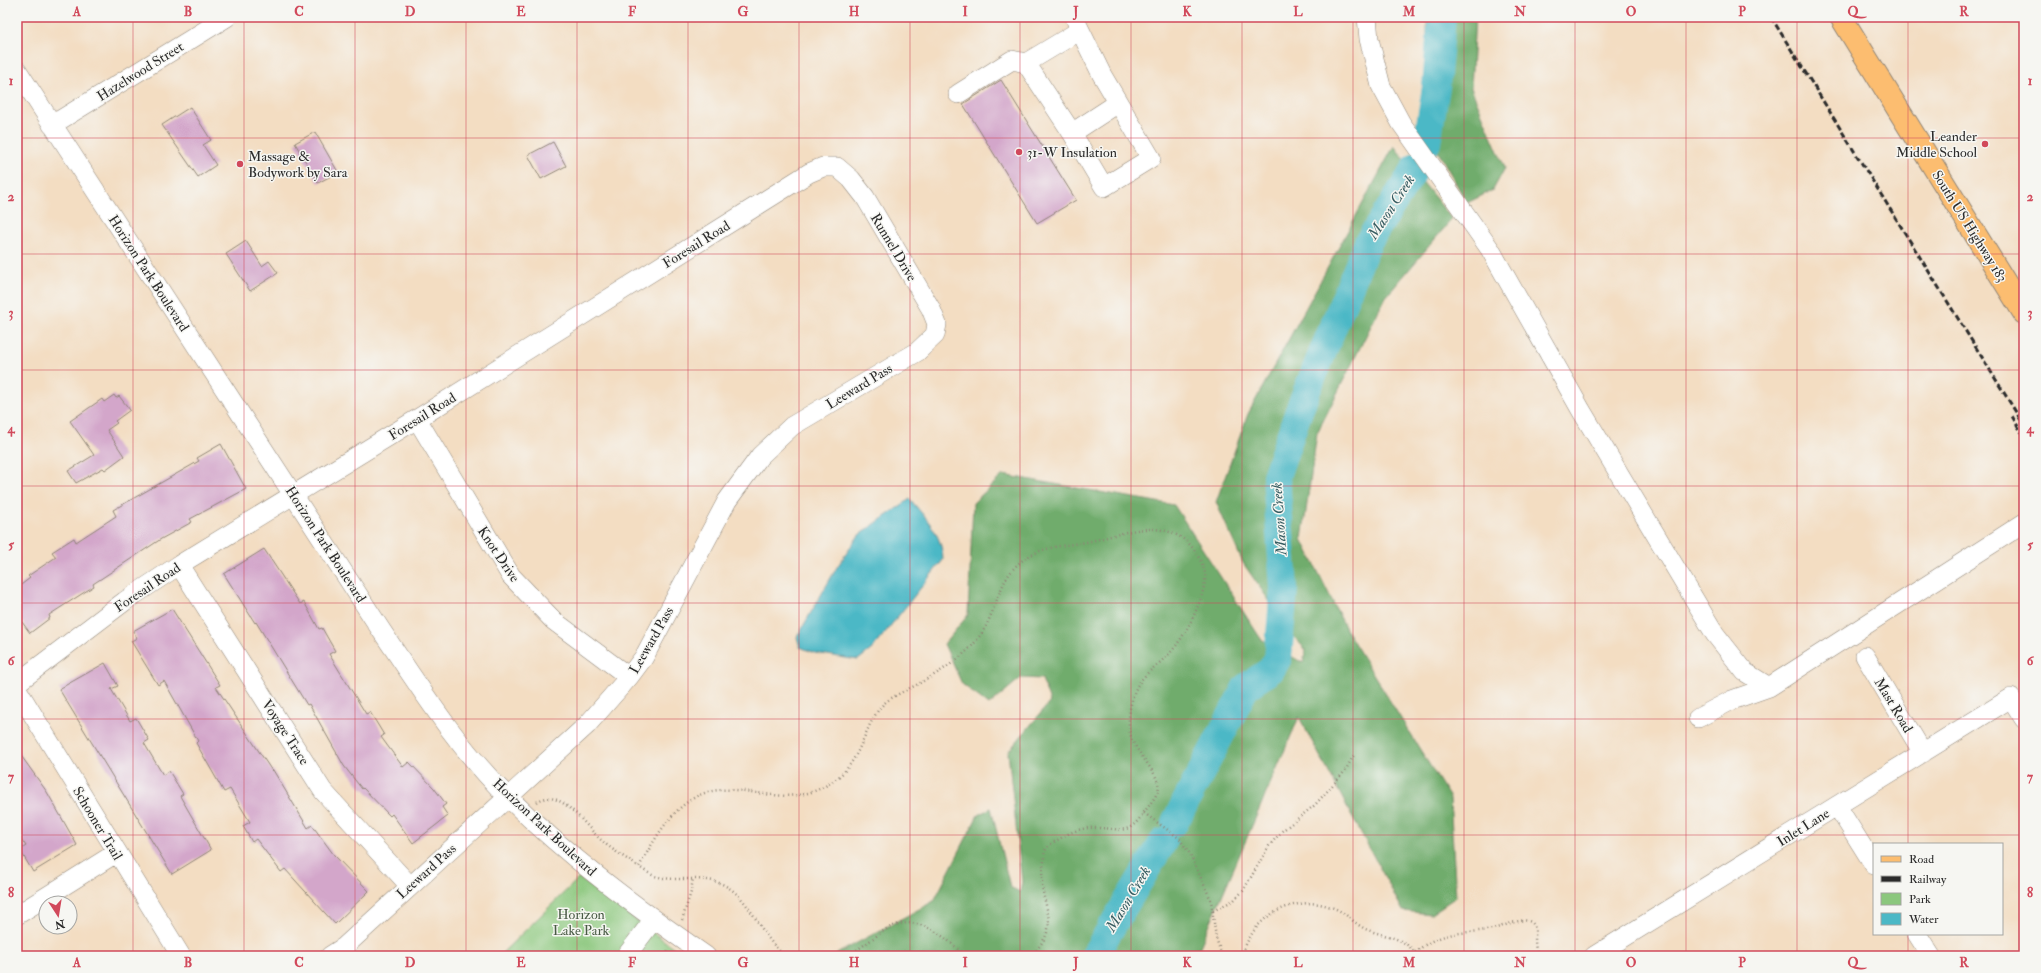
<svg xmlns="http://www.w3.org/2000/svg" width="2041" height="973" font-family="'IM FELL Double Pica',serif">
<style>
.green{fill:#8bc77d;stroke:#5b7954}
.forest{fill:#70ac6c;stroke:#4e6c4c}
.water{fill:#4bb8c6;stroke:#3b7278}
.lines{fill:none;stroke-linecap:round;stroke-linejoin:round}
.river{stroke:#4bb8c6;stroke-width:28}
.building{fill:#d3a6ca}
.minor-casing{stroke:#8f8476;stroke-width:20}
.major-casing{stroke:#8f8476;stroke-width:24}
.path{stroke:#8f8476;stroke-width:2.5;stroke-dasharray:1 3;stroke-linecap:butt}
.minor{stroke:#fff;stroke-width:19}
.major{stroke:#fcbd6f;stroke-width:22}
.rail{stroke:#2b2b2b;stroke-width:3;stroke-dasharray:6 3;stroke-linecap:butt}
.grid{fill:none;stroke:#d1495b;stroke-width:1;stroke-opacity:0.55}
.poi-dot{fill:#d1495b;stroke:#f6f6f2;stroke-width:1.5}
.labels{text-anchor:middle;stroke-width:3;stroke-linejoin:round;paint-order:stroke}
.street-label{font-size:14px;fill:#2b2b2b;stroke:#f6f6f2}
.poi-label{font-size:14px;fill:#2b2b2b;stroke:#f6f6f2;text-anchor:start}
.park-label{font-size:14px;fill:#485a44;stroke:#f6f6f2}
.water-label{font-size:15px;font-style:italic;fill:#365c61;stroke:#f6f6f2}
.neatline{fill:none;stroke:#d1495b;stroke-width:1.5}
.grid-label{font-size:13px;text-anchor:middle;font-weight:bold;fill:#d1495b}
</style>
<rect width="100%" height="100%" fill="#f6f6f2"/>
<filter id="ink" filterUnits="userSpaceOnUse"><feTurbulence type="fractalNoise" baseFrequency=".025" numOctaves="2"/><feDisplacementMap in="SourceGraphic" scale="8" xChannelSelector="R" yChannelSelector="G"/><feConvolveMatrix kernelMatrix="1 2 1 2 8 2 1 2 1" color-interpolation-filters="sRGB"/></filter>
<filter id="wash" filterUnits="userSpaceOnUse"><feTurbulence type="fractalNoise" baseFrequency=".012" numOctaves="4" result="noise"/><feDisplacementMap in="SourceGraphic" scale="16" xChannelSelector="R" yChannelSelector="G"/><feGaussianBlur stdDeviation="0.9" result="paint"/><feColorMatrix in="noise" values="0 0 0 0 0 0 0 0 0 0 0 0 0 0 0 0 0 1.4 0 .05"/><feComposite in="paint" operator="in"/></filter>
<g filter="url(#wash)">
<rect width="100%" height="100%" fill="#f3ddc2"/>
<path class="green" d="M579,878l106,78h-186z"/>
<path class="forest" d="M1427,17h48l-4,71 34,80 -12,22 -26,13 -45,-80 5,-77z
M1394,146l58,73 -67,79 -68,135 -15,106 46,94 102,165 6,99 -25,17 -28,-3 -104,-194 -103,239h-363l101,-55 44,-86 13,-7 19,79 10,5 2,-10 -14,-130 42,-50 -8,-23 -21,-1 -32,27 -27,-21 -18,-40 24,-29 5,-112 30,-28 171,30 87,134 42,24 3,-13 -11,-12 -52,-75 -27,-61 32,-88z"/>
<path class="water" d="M910,499c16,20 32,34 33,61l-71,89 -14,11 -43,-7 -15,-6 -3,-10 40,-70 22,-32z"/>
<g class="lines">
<path class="river" d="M1427,143l9,-56 6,-70
M1175,822l71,-135 25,-17 7,-12 6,-70 -8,-112 25,-71 67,-163 49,-76
M1094,956l69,-114"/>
</g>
<g id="blocks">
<path class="building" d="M1001,80l75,120 -39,23 -74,-119z
M190,107l21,33 -8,5 13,20 -18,12 -36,-52z
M315,132l23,40 -20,11 -23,-40z
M553,142l13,24 -25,13 -13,-24z
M246,241l16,25 7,-5 9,12 -28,18 -24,-37z
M114,395l2,3 3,-2 11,14 -15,11 2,2 -10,7 17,26 -19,14 -2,-2 -27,15 -8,-12 26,-16 -24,-34 32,-22 2,3z
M221,444l25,45 -56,30 2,3 -31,17 -68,45 1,2 -45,29 1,3 -20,15 -8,-11 -5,4v-38l13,-10 -2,-2 28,-19 -4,-5 22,-14 2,4 40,-26 -3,-6 86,-49 -2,-3z
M264,549l36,55 4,-2 15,27 3,-1 13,23 -6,3 37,60 4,-2 14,23 -3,2 22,30 6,-5 25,26 12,16 -4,3 6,9 -35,27 -21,-29 -2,2 -27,-28 -1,1 -18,-23 -35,-62 -2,1 -51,-83 -1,1 -31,-49z
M172,609l48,76 -4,2 56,84 1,-1 35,58 4,-3 22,30 35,36 -34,33 -50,-55 -4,3 -25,-33 -4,3 -9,-16 7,-4 -20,-33 -6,3 -28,-49 2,-2 -34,-60 -6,4 -27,-44 6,-3 -4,-7z
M105,663l13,23 -7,3 19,32 6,-3 13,22 -5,3 19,32 6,-4 14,23 -3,2 31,54 -39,24 -113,-185z
M17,750l30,42 30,53 -44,27 -13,-22 6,-4 -9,-13z"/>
</g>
</g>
<g filter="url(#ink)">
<use href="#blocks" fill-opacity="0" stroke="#8f8476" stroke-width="1"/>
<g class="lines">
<g class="minor-casing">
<path id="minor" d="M1075,17l3,9 24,49 49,83 -47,29 -32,-54 -46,-70 53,-32
M1367,17l2,22 12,47 20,37 89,126 91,161 134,224 30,38 24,15
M17,70l364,560c39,58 77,118 127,167 60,60 128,110 198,159
M958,94l54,-34 14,3
M52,125l175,-108
M1072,133l46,-30
M417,419l94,157 43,45 75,56
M179,565l144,226 87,95
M1865,656l58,97
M17,683l108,-82 54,-36 238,-146 392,-246 14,-6h14l14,12 14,18 66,112 6,15 -2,11 -18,17 -125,74 -32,30 -33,45 -83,156 -15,20 -42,48 -243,222 -14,9
M17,689l164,267
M1698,718l34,-18 37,-13 255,-164
M1837,806l37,59
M17,915l99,-62
M1917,934l14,22
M626,956l28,-37
M1594,956l417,-258 13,21"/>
</g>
<g class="major-casing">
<path id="major" d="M1841,17l183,296"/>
</g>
<path class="path" d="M537,802c22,-17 49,25 64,38 11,10 25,18 38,27
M1144,813l35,25 11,16 21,46 5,38 6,18
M1213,911l21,-11 9,-9 26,-45 13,-15 33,-26 30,-34 9,-16
M682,920l9,-28 2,-14
M1415,952c7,-5 15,-11 24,-14 18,-7 38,-5 57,-10 9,-2 26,-11 35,-6 9,6 -1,24 9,34
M666,956l3,-7
M786,956c-26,-18 -33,-56 -62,-71 -22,-11 -47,-2 -69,-9 -6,-2 -11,-6 -16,-9 14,-25 29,-53 53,-68 45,-28 91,20 144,-20 28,-21 28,-59 51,-78 10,-7 22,-12 33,-18 20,-11 45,-26 59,-46 19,-25 18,-61 47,-79 20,-13 42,-12 65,-17 19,-4 37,-11 55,-12 20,-1 38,6 49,22 4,7 9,15 10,23 2,21 -20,63 -35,79 -15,16 -33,23 -38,47 -3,12 -5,25 -1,37 5,16 32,40 27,54 -3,7 -9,15 -14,21 -16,25 -23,16 -47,16 -13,-1 -25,3 -36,10 -5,3 -12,6 -15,11 -2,4 -2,9 -2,12 -2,11 -3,21 -1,31 2,12 8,26 5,37 -2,10 -10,19 -16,27
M846,956c13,-6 24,-16 36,-24 31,-22 60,1 83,24
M1241,956c3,-6 5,-13 9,-19 17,-31 59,-43 90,-26 9,5 17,15 28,19 18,7 38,7 49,26"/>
<use href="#minor" class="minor"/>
<use href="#major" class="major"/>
<path class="rail" d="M1771,17l253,408
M2012,416l12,21"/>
</g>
</g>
<path class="grid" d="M133,17v939M244,17v939M355,17v939M466,17v939M577,17v939M688,17v939M799,17v939M910,17v939M1020,17v939M1131,17v939M1242,17v939M1353,17v939M1464,17v939M1575,17v939M1686,17v939M1797,17v939M1908,17v827M17,138h2007M17,254h2007M17,370h2007M17,486h2007M17,603h2007M17,719h2007M17,835h2007M1908,934v22"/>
<g class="poi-dot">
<circle cx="1985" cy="144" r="4"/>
<circle cx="1019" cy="152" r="4"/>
<circle cx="240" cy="164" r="4"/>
</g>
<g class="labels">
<g class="street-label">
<text transform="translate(140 71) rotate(-32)" y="5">Hazelwood Street</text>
<text transform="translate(1970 226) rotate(58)" y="5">South US Highway 183</text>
<text transform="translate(696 244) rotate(-32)" y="5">Foresail Road</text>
<text transform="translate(894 247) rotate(59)" y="5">Runnel Drive</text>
<text transform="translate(149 273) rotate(57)" y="5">Horizon Park Boulevard</text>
<text transform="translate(859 386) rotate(-31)" y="5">Leeward Pass</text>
<text transform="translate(422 416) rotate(-32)" y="5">Foresail Road</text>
<text transform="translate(326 544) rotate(57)" y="5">Horizon Park Boulevard</text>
<text transform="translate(499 554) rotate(56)" y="5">Knot Drive</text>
<text transform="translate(147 587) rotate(-34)" y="5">Foresail Road</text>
<text transform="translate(651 640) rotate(-60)" y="5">Leeward Pass</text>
<text transform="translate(1894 705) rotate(59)" y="5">Mast Road</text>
<text transform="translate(286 732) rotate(57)" y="5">Voyage Trace</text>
<text transform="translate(98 823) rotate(59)" y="5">Schooner Trail</text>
<text transform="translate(545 827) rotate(43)" y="5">Horizon Park Boulevard</text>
<text transform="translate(1803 827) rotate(-32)" y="5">Inlet Lane</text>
<text transform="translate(426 871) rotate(-42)" y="5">Leeward Pass</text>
</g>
<g class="poi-label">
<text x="1977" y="141" text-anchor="end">Leander<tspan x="1977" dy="16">Middle School</tspan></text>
<text x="1027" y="157">31-W Insulation</text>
<text x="248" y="161">Massage &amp;<tspan x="248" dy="16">Bodywork by Sara</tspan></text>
</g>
<g class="park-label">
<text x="581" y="919">Horizon<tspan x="581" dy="16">Lake Park</tspan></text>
</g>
<g class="water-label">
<text transform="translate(1391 207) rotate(-57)" y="5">Mason Creek</text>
<text transform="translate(1279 519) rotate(-94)" y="5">Mason Creek</text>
<text transform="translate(1128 899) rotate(-59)" y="5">Mason Creek</text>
</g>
</g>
<rect width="2041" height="973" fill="none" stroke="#f6f6f2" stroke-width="44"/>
<rect x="1873" y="843" width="130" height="92" fill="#f6f6f2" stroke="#a5a5a2"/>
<rect x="1881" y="856" width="20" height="6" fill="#fcbd6f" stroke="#a5a5a2"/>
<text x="1909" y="863" font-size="12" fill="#2b2b2b">Road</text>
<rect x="1881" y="876" width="20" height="6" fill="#2b2b2b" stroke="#a5a5a2"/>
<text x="1909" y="883" font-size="12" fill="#2b2b2b">Railway</text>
<rect x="1881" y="893" width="20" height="12" fill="#8bc77d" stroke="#a5a5a2"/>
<text x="1909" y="903" font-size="12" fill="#2b2b2b">Park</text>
<rect x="1881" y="913" width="20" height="12" fill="#4bb8c6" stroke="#a5a5a2"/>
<text x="1909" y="923" font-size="12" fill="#2b2b2b">Water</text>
<g transform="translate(58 915) rotate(168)"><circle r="19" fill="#f6f6f2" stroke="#a5a5a2"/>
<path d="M0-3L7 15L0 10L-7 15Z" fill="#d1495b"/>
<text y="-6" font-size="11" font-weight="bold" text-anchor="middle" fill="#2b2b2b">N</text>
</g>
<rect x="22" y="22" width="1997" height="929" class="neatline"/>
<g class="grid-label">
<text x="77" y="16">A</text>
<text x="188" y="16">B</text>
<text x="299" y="16">C</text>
<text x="410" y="16">D</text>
<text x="521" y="16">E</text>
<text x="632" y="16">F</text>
<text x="743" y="16">G</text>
<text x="854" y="16">H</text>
<text x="965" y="16">I</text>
<text x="1076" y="16">J</text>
<text x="1187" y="16">K</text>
<text x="1298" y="16">L</text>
<text x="1409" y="16">M</text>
<text x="1520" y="16">N</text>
<text x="1631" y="16">O</text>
<text x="1742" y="16">P</text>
<text x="1853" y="16">Q</text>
<text x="1964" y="16">R</text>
<text x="11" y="85">1</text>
<text x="2030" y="85">1</text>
<text x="11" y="201">2</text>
<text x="2030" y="201">2</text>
<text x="11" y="317">3</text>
<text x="2030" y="317">3</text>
<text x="11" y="433">4</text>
<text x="2030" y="433">4</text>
<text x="11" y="549">5</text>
<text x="2030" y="549">5</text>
<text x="11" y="665">6</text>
<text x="2030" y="665">6</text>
<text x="11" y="781">7</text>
<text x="2030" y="781">7</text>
<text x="11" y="897">8</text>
<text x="2030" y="897">8</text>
<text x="77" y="967">A</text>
<text x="188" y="967">B</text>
<text x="299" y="967">C</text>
<text x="410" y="967">D</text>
<text x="521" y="967">E</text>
<text x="632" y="967">F</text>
<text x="743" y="967">G</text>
<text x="854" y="967">H</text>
<text x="965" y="967">I</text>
<text x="1076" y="967">J</text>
<text x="1187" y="967">K</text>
<text x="1298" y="967">L</text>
<text x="1409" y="967">M</text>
<text x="1520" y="967">N</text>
<text x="1631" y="967">O</text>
<text x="1742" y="967">P</text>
<text x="1853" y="967">Q</text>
<text x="1964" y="967">R</text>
</g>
</svg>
